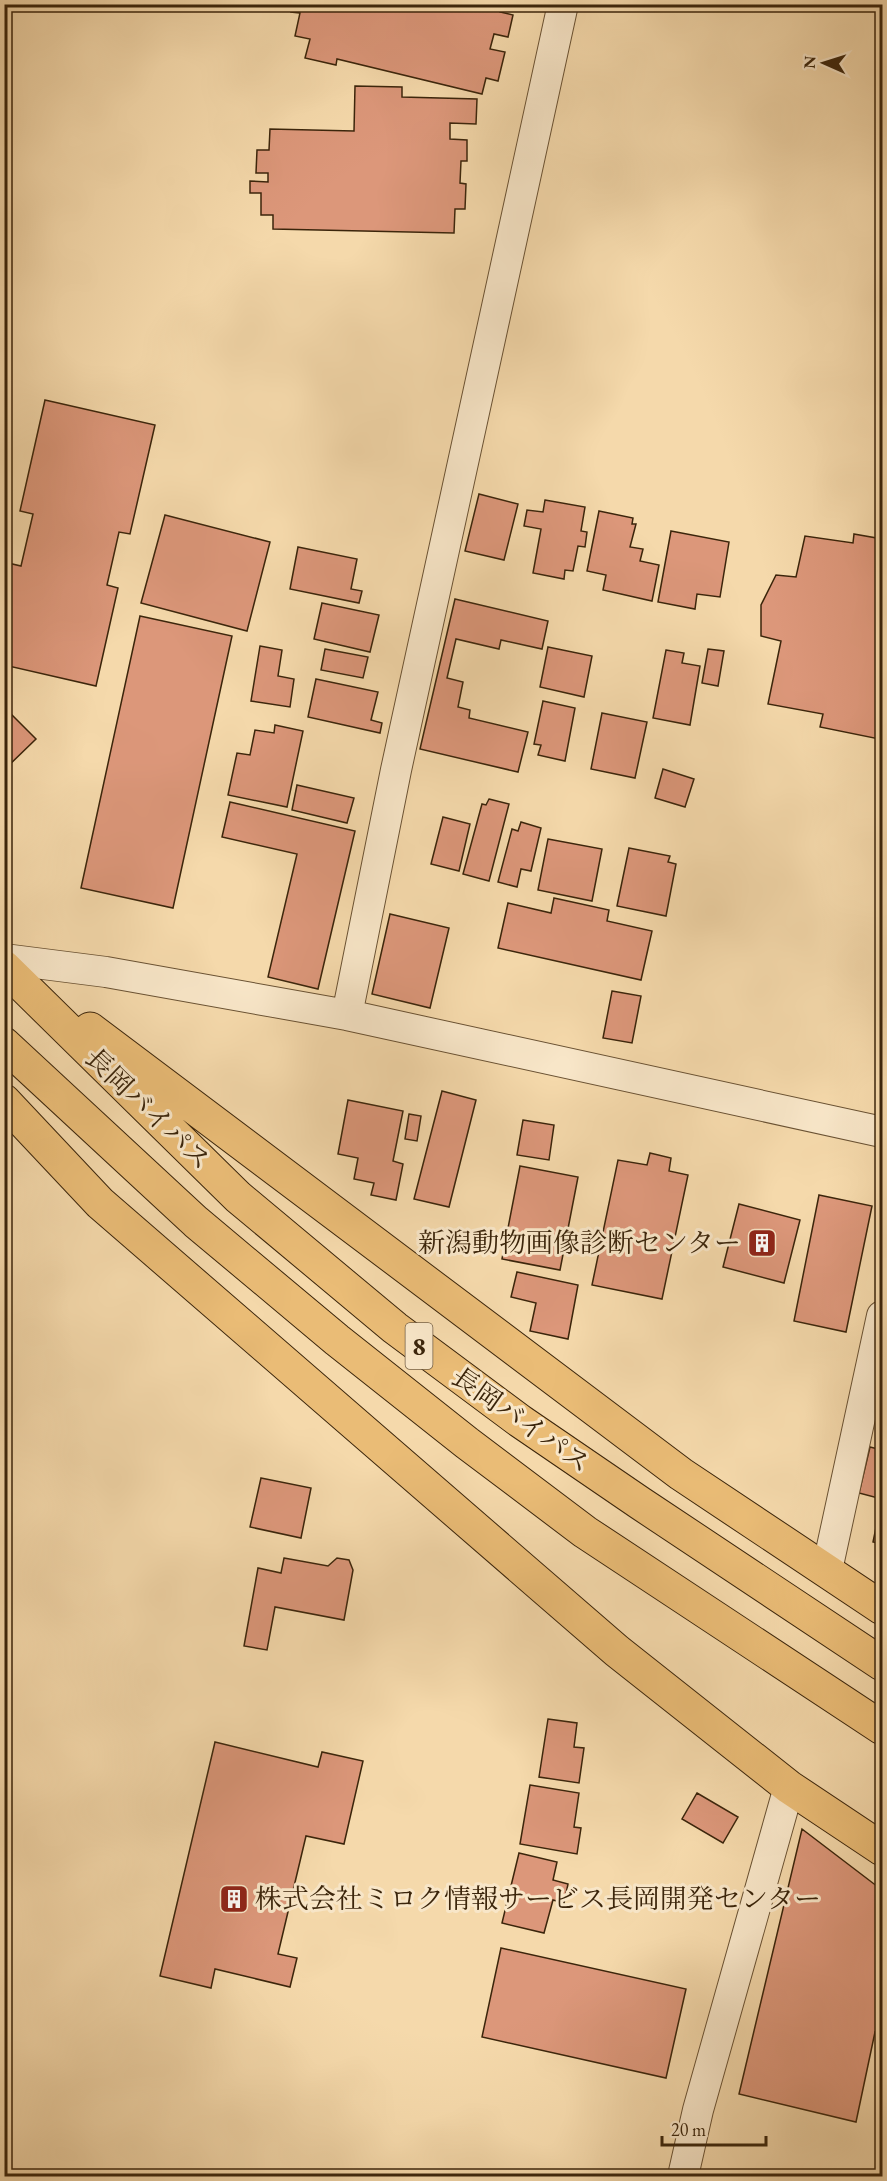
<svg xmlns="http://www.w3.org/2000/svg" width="887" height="2181" font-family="'EB Garamond','Noto Serif JP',serif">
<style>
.building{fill:#dc977a;stroke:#3b250b;stroke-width:1.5}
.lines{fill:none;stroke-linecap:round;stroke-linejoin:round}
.minor-casing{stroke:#6a5233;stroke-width:32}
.trunk-casing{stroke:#3b250b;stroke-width:35}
.minor{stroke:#f8e6c8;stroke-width:30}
.trunk{stroke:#eabc76;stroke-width:33}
.labels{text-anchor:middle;stroke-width:6;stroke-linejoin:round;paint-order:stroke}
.shield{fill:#f8e6c8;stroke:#745f44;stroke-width:1.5}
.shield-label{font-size:26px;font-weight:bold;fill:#3b250b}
.street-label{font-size:27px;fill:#3b250b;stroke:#f8e6c8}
.poi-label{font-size:27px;fill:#3b250b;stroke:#f8e6c8;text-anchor:end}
</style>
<rect width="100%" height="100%" fill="#f5d9ab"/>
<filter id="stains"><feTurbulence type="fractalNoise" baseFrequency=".00333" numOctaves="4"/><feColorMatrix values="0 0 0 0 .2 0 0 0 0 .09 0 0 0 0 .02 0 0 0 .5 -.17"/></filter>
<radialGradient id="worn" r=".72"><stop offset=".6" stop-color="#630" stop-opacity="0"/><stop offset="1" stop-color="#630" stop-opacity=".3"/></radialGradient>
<path class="building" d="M293,4h209l-2,8 13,3 -5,22 -14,-3 -4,15 15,3 -7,29 -12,-3 -4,16 -145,-35 -1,6 -31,-7 5,-19 -15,-3 5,-23 -9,-1z
M355,86l47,1v10l75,2 -1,25 -26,-1v16l17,1v21h-6l-1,22 6,1 -1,25h-10l-1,24 -181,-4v-14h-12v-22h-11v-12l18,1v-9h-12l1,-23h12l1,-21 84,2z
M45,400l110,25 -25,109 -11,-2 -12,53 11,3 -22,98 -92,-21v-86l4,-16 13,3 12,-52 -13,-3z
M479,494l39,10 -14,56 -39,-9z
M545,500l40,7 -4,24 6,1 -2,15 -7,-1 -5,25 -8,-1 -1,9 -31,-6 8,-44 -17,-3 3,-16 16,2z
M599,511l34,7 -1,6h4l-6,23 13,2 -3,12 19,4 -7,36 -49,-11 3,-15 -19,-4z
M165,515l105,27 -23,89 -106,-28z
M671,531l58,11 -9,55 -23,-3 -2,15 -37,-7z
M854,534l28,5v192l-3,8 -59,-12 3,-13 -55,-10 13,-63 -20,-5v-31l15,-30 20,2 9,-41 48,7z
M298,547l59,12 -6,30 11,2 -3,12 -69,-14z
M455,599l93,22 -6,28 -41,-9 -2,9 -43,-10 -9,39 16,4 -5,25 12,3 -1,8 59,14 -10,40 -98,-23z
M322,603l57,12 -9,37 -56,-13z
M140,616l92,20 -59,272 -92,-20z
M260,646l22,4 -4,26 16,3 -4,28 -39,-6z
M548,647l44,9 -8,41 -44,-10z
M325,649l43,8 -5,21 -42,-8z
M708,649l16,2 -6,35 -16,-3z
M666,650l18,3 -2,10 18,3 -10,59 -37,-7z
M316,679l62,13 -7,28 11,3 -2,10 -72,-16z
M543,701l32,7 -10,53 -27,-6 3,-10 -7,-1z
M4,707l32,32 -32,31z
M602,713l45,9 -12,56 -44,-9z
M275,725l28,6 -16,76 -59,-12 9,-42 13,2 5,-25 19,3z
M663,769l31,10 -9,28 -30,-9z
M297,785l57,13 -7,25 -55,-13z
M489,799l20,5 -20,77 -26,-7 19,-70 4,1z
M230,802l125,29 -37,158 -50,-12 29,-123 -75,-17z
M443,817l27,7 -11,47 -28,-7z
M521,822l20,6 -10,43 -10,-2 -4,18 -19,-5 14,-53 6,2z
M548,839l54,10 -10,52 -54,-11z
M629,848l41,8 -2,6 8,2 -10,52 -49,-10z
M554,898l55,12 -2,11 45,10 -11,49 -143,-32 10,-45 43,10z
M390,914l59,14 -19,80 -58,-14z
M612,991l29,5 -9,47 -29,-5z
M442,1091l34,9 -27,107 -35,-8z
M348,1100l55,11 -10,50 10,3 -7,36 -25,-5 3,-12 -20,-4 4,-21 -20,-4z
M409,1114l12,2 -4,25 -12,-2z
M523,1120l31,5 -5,35 -32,-5z
M650,1153l21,5 -2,13 19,4 -26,124 -70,-14 26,-125 29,5z
M520,1166l58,11 -18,93 -58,-11z
M819,1195l53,11 -26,126 -52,-11z
M739,1204l61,16 -16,63 -61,-16z
M517,1272l61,13 -10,54 -38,-8 6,-28 -25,-6z
M870,1447l12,3v94l-9,-2 9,-43 -23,-6z
M261,1478l50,10 -10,50 -51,-11z
M284,1558l44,8 9,-8 12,2 4,10 -9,50 -69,-13 -8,43 -23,-4 14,-78 23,5z
M548,1719l29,4 -3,24 10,1 -5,35 -40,-6z
M215,1742l103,25 4,-15 41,9 -19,83 -38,-8 -28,118 19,4 -7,29 -75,-18 -4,19 -51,-12z
M530,1785l49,8 -5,34 7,1 -4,26 -57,-10z
M697,1793l41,24 -15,26 -41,-24z
M802,1829l80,61v144l-7,-2 -19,90 -117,-28z
M519,1853l38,9 -4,18 15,4 -4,19 -11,-3 -9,33 -42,-10z
M501,1948l185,41 -20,89 -184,-41z"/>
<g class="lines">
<g class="minor-casing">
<path id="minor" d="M4,959l102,13 241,43 535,117
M347,1015l49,-245 167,-766
M827,1570l55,-254
M683,2176l15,-66 91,-323"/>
</g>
<g class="trunk-casing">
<path id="trunk" d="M4,967l234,230 157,131 125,93 120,82 242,161
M90,1029l591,445 201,134
M4,1044l192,178 141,118 130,103 118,89 297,196
M4,1101l96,102 517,448 172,136 93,62"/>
</g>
<use href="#minor" class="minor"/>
<use href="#trunk" class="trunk"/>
</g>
<defs>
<g id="building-square" transform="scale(1.5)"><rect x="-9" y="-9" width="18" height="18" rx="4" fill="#8f2418" stroke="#f8e6c8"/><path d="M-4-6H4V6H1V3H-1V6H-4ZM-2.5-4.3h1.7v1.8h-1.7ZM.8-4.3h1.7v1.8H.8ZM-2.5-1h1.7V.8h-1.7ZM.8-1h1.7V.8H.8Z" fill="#fff"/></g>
</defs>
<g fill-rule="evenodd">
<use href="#building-square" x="762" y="1243"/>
<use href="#building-square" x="234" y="1899"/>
</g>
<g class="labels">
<rect class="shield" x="405.5" y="1323" width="27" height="46" rx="4.5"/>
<g class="shield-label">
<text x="419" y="1355">8</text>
</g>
<g class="street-label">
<text transform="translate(148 1109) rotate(44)" y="9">長岡バイパス</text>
<text transform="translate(521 1420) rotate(35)" y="9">長岡バイパス</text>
</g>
<g class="poi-label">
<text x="741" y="1252">新潟動物画像診断センター</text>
<text x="255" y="1908" text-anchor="start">株式会社ミロク情報サービス長岡開発センター</text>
</g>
</g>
<rect width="887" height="2181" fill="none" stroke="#f5d9ab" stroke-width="24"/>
<rect x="6" y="6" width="875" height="2169" fill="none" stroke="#3b250b" stroke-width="3"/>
<rect x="12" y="12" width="863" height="2157" fill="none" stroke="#3b250b" stroke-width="1.5"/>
<g transform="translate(824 63) rotate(273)" stroke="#f8e6c8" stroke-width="4.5" paint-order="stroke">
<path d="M0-4.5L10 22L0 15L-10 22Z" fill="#3b250b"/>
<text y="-9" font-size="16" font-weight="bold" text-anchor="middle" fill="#3b250b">N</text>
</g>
<path d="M662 2136v9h104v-9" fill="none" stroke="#3b250b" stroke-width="3"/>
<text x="671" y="2136" font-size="18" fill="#3b250b" stroke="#f8e6c8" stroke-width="4.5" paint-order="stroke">20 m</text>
<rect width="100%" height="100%" filter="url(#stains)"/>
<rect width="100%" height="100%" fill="url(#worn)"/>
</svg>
